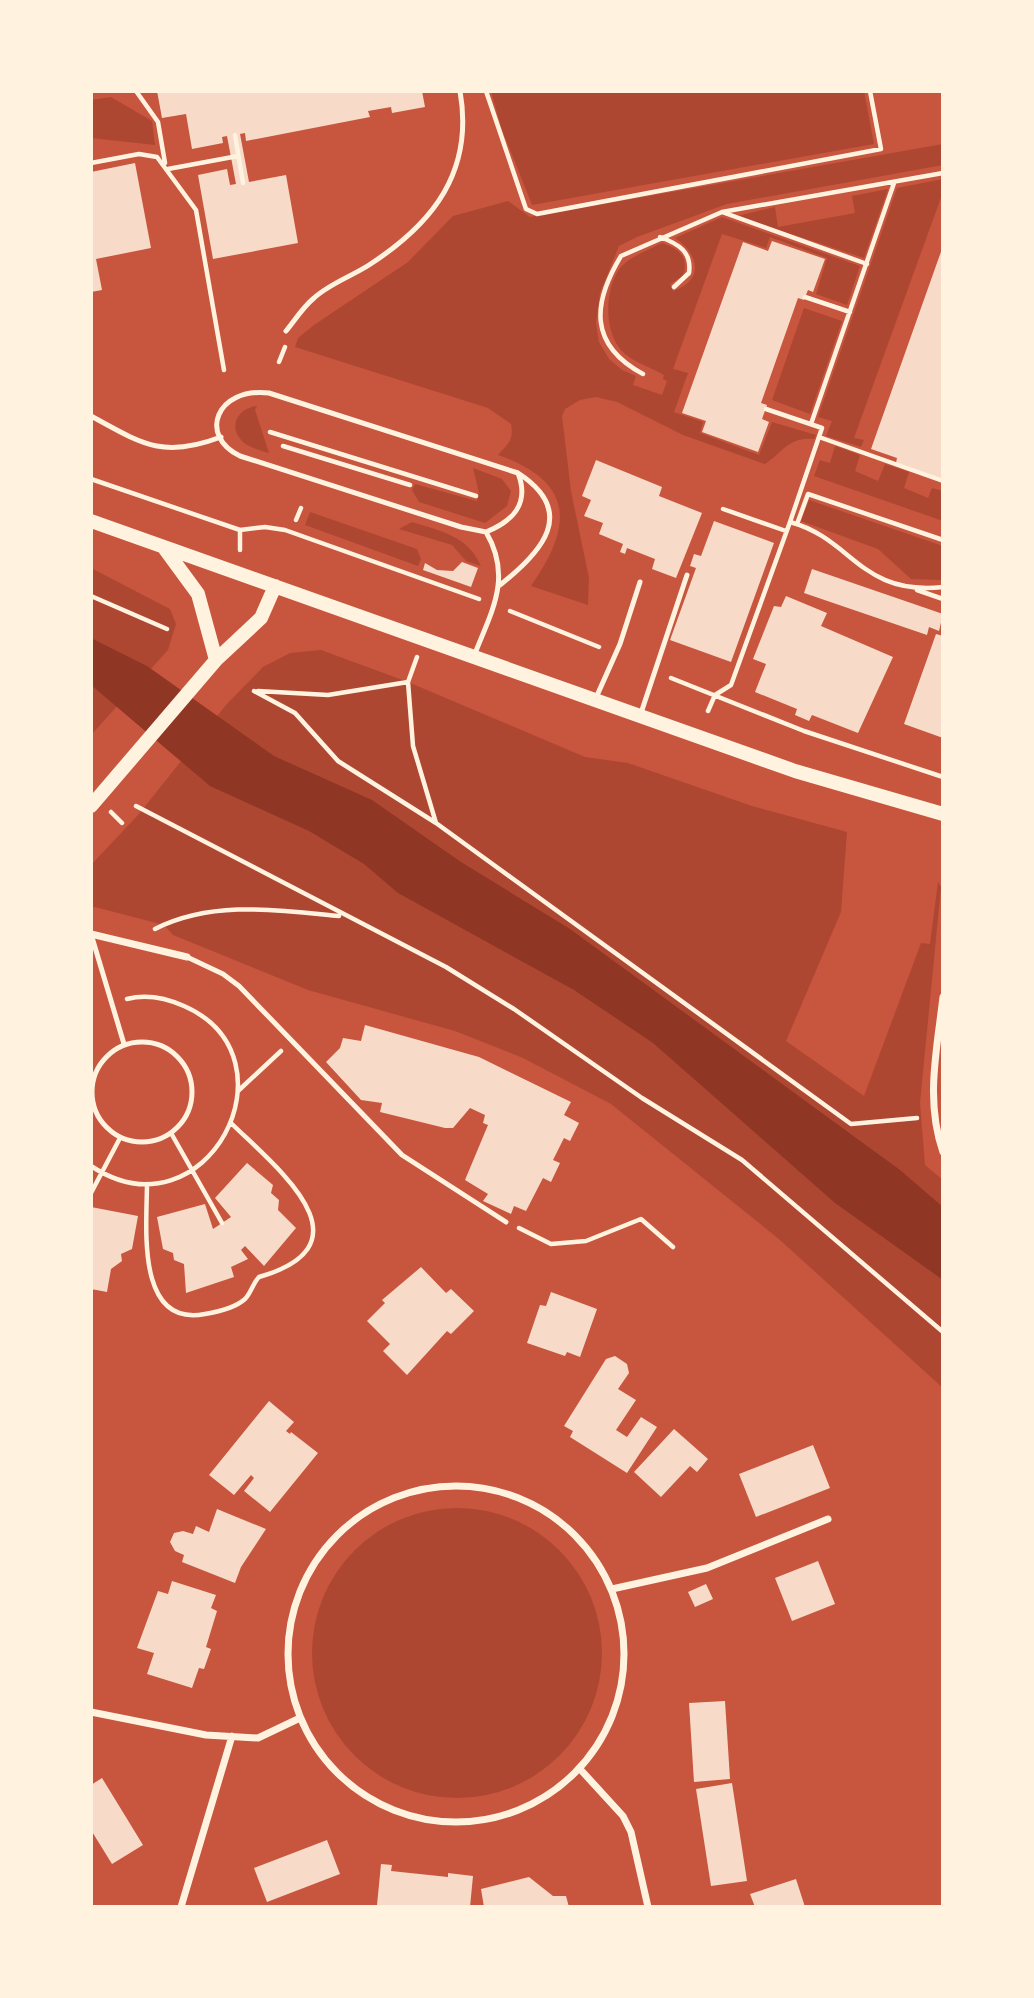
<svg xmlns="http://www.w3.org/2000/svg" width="1034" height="1998" font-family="'Noto Serif',serif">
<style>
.green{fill:#ae4732}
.water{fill:#8f3625}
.building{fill:#f7dbc8}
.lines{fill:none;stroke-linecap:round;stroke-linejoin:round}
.path{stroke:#fff3e0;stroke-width:4.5}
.service{stroke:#fff3e0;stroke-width:5}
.minor{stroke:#fff3e0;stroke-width:7}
.secondary{stroke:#fff3e0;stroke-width:14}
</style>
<rect width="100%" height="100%" fill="#c8553d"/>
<path class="green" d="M491,91h373l10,53 -342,61 -31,-78z
M111,97l41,24 3,24 -64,-7v-38z
M943,144v21l-216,39 -90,33 -18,9 -19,47 -4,30 3,19 10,17 13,11 14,6 -3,9 29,10 5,-14 -4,-2 1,-4c-12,-7 -28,-12 -39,-21 -22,-19 -21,-64 -5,-86 10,-12 29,-18 42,-25 18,6 27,14 21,33l-13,8 3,7c32,-11 26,-37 2,-53l47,-21 138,49 -13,39 -31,-11 11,-36 -57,-21 -4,11 -44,-14 -49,135 15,4 -14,39 29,10 -3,11 59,22 13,-33 44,13 -2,4c-25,-3 -31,13 -49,25l-82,-29 -66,-33 -21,-5 -16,3 -15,9 -3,7 9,75 18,87 -1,27 -57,-19c42,-60 44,-104 -33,-131 10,-12 16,-14 13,-31l-23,-16 -193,-61 3,-9 16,-13 94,-63 45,-46 55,-15 22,16z
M943,179v13l-89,246 10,2 -3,7 -35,-11 6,-15 -14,-4 79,-229z
M888,189l-24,69 -127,-42 38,-9 3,20 77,-14 -3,-17z
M804,308l38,13 -32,93 -38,-14z
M257,406l-2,4 14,43c-9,-3 -19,-5 -26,-11 -16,-15 -5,-34 14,-36z
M835,446l25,9 -5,16 23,10 7,-17 24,8 -5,16 24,10 4,-10 11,3v30l-129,-45 6,-16 10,3z
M473,468l29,11 9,12 -4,15 -22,17 -66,-21 -7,-12 3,-6 62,17 2,-8z
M809,500l134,46v34l-32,-1 -33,-30 -77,-28z
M310,512l107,37 4,10 -3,7 -113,-41z
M412,522c29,9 56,14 69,44l-15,-5 -14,-16 -53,-16z
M91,568l79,41 6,15 -8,26 -77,85z
M321,650l87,32 177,75 43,6 124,43 95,26 -6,80 -55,129 78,55 57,-153 9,1 8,-62 3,5 -21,216 5,62 18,15v208l-163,-148 -169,-136 -88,-46 -68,-27 -147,-41 -135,-55 -9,-10 -73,-19v-41l47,-50 88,-110 37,-38 27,-14z
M312 1653a145 145 0 1 1 290 0a145 145 0 1 1-290 0Z"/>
<path class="water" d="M91,638l56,28 127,90 98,44 89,62 109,67 330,241 43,37v73l-108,-77 -182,-160 -79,-53 -176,-97 -34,-29 -55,-33 -99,-45 -119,-101z"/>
<path class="building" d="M157,91h265l3,16 -33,6 -1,-6 -23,4 2,6 -124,24 -1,-8 -5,1 9,48 37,-7 12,68 -85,16 -15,-84 29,-6 3,16 6,-1 -9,-48 -5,1 1,6 -31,6 -6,-35 -24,4z
M135,163l16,85 -55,11 6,31 -11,2v-120z
M772,241l53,18 -12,33 -5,-2 -4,10 -6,-2 -37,105 6,2 -5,14 7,3 -11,30 -56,-20 4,-11 -24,-8 61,-171 25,9z
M943,246v234l-47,-17 1,-5 -26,-9z
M596,460l66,27 -3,9 43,17 -26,65 -24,-9 3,-10 -28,-11 -2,6 -5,-2 3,-8 -24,-10 4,-11 -19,-7 7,-16 -9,-4z
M714,521l60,22 -43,119 -61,-22 26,-72 -6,-2 4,-12 7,2z
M462,562l16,6 -7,19 -48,-17 2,-7 12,7 16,1z
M812,569l131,45 -4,17 -10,-4 -2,8 -123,-42z
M786,596l41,17 -6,13 72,31 -35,76 -46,-18 -3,6 -14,-6 2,-6 -42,-17 11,-28 -13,-5 21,-53 7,1z
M936,634l7,2v102l-39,-14z
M365,1025l114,32 92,45 -7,13 15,8 -9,18 -6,-3 -11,22 7,3 -9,19 -8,-4 -17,33 -12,-5 -3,8 -28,-13 5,-7 -23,-14 23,-55 -5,-2 2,-8 -15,-7 -17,20h-8l-65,-16 2,-9 -21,-3 -35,-38 14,-14 3,-10 18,3z
M247,1163l26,22 -2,8 8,7 -1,10 18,18 -32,38 -19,-20 -4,4 7,9 -17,8 3,10 -48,16 -2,-29 -10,-4 -1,-7 -10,-4 -6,-32 48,-13 8,25 18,-12 -16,-19z
M91,1207l47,9 -6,33 -11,5 1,7 -11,8 -4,23 -16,-3z
M421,1267l25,26 5,-4 23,22 -23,23 -4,-3 -40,44 -24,-24 7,-7 -23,-23 18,-18 -3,-3z
M551,1292l46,17 -17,48 -13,-5 -2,4 -38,-13 13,-38 6,1z
M615,1356l12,8 2,9 -11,16 18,11 -20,30 11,7 14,-20 16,10 -30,46 -57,-36 3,-6 -9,-5 42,-67z
M269,1401l25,21 -8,9 4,3 1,-2 27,21 -48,59 -26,-21 10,-13 -3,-3 -17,20 -25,-20z
M674,1429l34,30 -11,13 -7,-6 -29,31 -27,-25z
M813,1445l17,43 -74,29 -17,-43z
M217,1509l49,20 -25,38 -6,16 -53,-21 2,-7 -9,-4 -5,-9 4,-9 9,-2 10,3 3,-8 13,6z
M818,1561l17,43 -43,17 -17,-43z
M172,1581l44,14 -5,13 6,3 -11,36 5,2 -7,20 -5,-1 -7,20 -45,-14 7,-21 -17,-5 21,-57 10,3z
M706,1584l7,15 -18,8 -7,-15z
M725,1701l5,78 -36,3 -5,-79z
M102,1778l41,67 -31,19 -21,-34v-45z
M732,1783l15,98 -36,5 -15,-97z
M327,1840l13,34 -73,28 -13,-34z
M381,1864l11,1 -1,6 57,6v-4l25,3 -3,31 -93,-2z
M529,1877l24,19h13l3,11h-85l-3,-18z
M796,1879l9,28h-50l-5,-13z"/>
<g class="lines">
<path class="path" d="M136,91l22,31 7,41
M486,91l40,118 11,5 344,-65 -11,-58
M235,135l8,48
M91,163l48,-9 18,3 39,53 28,160
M168,169l70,-13
M722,212l145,52
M660,237c19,7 32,15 29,36l-15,14
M805,297l45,15
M279,362l6,-15
M643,374c-54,-29 -51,-70 -22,-118l101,-44 221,-39
M766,409l56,19 -32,94
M811,424l83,-241
M270,432l206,64
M819,437l124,44
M283,446l127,39
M91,479l149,51 25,-3 20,3 194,69
M723,509l63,22
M296,520l5,-12
M797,524l11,-30 135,46
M240,550v-20
M917,590l26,9
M91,596l76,33
M510,611l89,36
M671,678l133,53 139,46
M408,682l5,64 23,77 415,301 66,-6
M254,691l41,22 43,48 98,62
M258,691l70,4 80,-13 9,-25
M708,711l7,-16 16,-10 59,-163c63,17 70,74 153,65
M136,806l310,161 68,42 128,89 100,62 201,172
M111,812l11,11
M155,929c57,-29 123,-19 184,-13
M238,1091l43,-40
M171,1133l51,90
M91,1166c115,76 211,-108 93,-160 -18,-8 -38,-12 -57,-7
M147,1184c0,40 -12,144 58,130 12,-2 30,-6 40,-15 6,-6 8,-16 14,-22 115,-33 18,-109 -27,-153
M91,1193l29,-55
M519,1228l32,16 35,-3 55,-22 32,28"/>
<path class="service" d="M286,331c9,-11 17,-24 28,-33 15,-14 38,-22 55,-33 65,-42 105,-94 91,-174
M91,416c51,28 72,43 130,21
M486,532c27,-11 44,-28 32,-59
M474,656c17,-44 39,-78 12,-124l-25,-5 -221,-71c-42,-20 -24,-69 29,-63l249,80c60,39 24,79 -18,112
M595,700l25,-56 20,-62
M640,716l47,-141
M91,934l33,110
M187,957l36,17 16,12 163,169 104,67
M92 1092a50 50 0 1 1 100 0a50 50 0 1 1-100 0Z"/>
<path class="minor" d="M91,934l96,23
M943,997c-6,52 -18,104 0,155
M288 1654a168 168 0 1 1 336 0a168 168 0 1 1-336 0Z
M612,1589l95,-21 121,-49
M91,1712l115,23 52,3 42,-20
M580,1769l43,47 8,16 17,75
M181,1907l51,-171"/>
<path class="secondary" d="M91,521l704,250 148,43
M165,549l33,45 18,66
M91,806l125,-146 45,-42 14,-32"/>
</g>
<rect width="1034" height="1998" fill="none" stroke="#fff3e0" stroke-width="186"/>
</svg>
